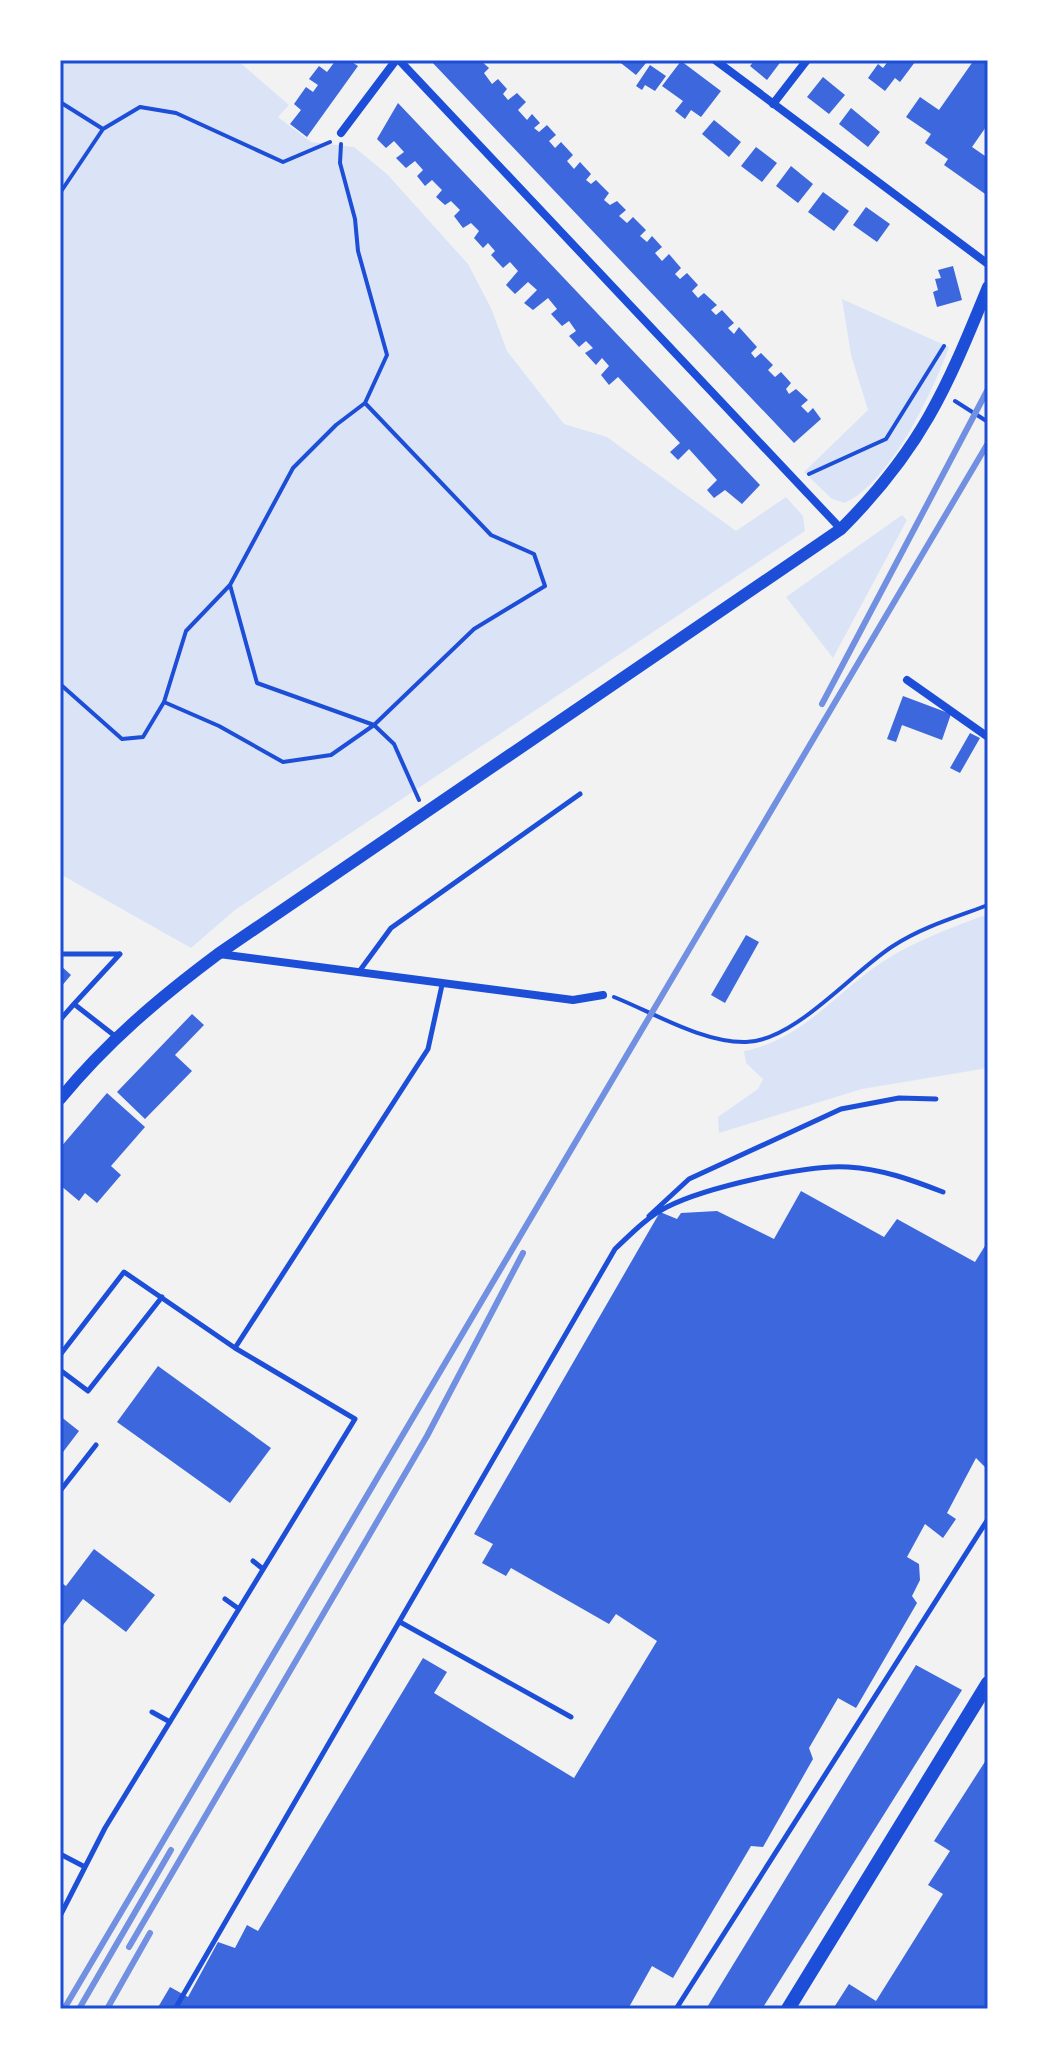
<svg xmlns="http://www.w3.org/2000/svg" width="1048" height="2069" font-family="'Times New Roman',serif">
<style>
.green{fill:#dbe4f7}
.building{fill:#3d67dc}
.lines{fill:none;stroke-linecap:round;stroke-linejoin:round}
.path{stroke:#1d4ed8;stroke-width:4}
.service{stroke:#1d4ed8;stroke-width:5}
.minor{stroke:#1d4ed8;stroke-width:8}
.secondary{stroke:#1d4ed8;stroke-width:12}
.primary{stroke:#1d4ed8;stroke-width:14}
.rail{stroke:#7290e2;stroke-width:6}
.neatline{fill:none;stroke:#1d4ed8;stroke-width:3}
</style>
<rect width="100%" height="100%" fill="#f2f2f2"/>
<path class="green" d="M60,60h177l52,45 -11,12 33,25 43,5 33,27 81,90 23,44 16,43 57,73 43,13 129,94 50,-34 17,19 2,15 -570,379 -44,38 -131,-74z
M842,299l107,48c-17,47 -58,134 -104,156l-13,-4 -28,-27 64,-62 -17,-55z
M902,515l5,5 -74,138 -47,-61z
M988,914v154l-126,21 -143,44 -1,-16 40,-28 5,-10 -17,-16 -2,-12c61,-12 93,-61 143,-92 32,-20 66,-32 101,-45z"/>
<path class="building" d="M336,60h13l9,6 -51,71 -17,-13 11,-14 -7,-6 12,-17 7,5 5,-7 -9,-6 10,-13 8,6z
M430,60h50l9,8 -5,5 8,11 6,-5 9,10 -4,5 5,6 9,-7 9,9 -8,8 9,10 5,-6 8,9 -6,5 5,4 8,-7 9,10 -7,6 6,7 6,-6 12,13 -6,6 7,8 6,-7 11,12 -5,6 5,4 5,-4 13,13 -5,7 6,5 7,-4 9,9 -7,6 8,7 6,-6 13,13 -6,6 7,6 5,-6 10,11 -7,6 7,8 7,-7 12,14 -6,6 5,5 7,-6 11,12 -6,6 6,7 6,-5 13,12 -6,5 5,5 6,-5 12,13 -6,5 6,6 5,-7 18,20 -6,6 4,5 6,-5 12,12 -5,5 7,7 6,-5 10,11 -5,6 3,5 7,-5 12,11 -7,6 7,7 5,-5 8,11 -27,24z
M617,60h25l4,3 -10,12z
M755,60h27l-15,20 -17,-14z
M889,60l26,2 -15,20 -5,-4 -10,13 -17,-13 10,-14 5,4z
M974,60h14v64l-16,23 16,11v38l-44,-31 4,-6 -23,-16 6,-9 -25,-17 14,-20 19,13z
M681,61l40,30 -20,26 -10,-7 -6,9 -10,-8 8,-10 -21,-15z
M650,65l16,11 -11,15 -10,-6 -3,5 -6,-4z
M823,77l22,18 -16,19 -22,-17z
M398,103l362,382 -18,19 -17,-14 -11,8 -7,-8 10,-10 -28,-31 -11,11 -8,-8 10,-9 -62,-66 -9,8 -8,-10 8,-9 -7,-8 -6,7 -11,-12 8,-5 -7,-7 -7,6 -10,-11 7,-5 -7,-10 -7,5 -11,-12 6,-5 -9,-11 -15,12 -9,-7 13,-13 -9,-8 -13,12 -9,-9 12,-14 -8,-9 -7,6 -12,-13 4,-4 -7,-8 -5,5 -9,-10 5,-7 -8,-8 -8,5 -9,-12 6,-6 -9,-9 -6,4 -9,-8 6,-7 -10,-10 -7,6 -8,-10 6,-6 -8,-9 -9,7 -10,-10 8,-6 -10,-11 -8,7 -9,-9z
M851,108l29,24 -12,15 -29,-23z
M714,120l27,22 -12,15 -27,-23z
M756,147l21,16 -15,19 -21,-16z
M791,166l22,18 -15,19 -22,-17z
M823,192l26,19 -15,20 -26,-19z
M866,207l24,17 -13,18 -24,-17z
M953,266l9,34 -25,7 -4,-15 5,-2 -3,-11 6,-1 -3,-8z
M903,696l48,18 -9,26 -40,-15 -6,17 -9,-3z
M970,733l10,5 -20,35 -10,-5z
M746,935l13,7 -34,61 -14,-8z
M60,965l11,10 -11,13z
M192,1014l12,11 -29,30 17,16 -47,48 -28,-27z
M107,1093l38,34 -34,39 10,9 -24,28 -12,-10 -6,8 -19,-16v-37z
M801,1191l83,46 13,-18 78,43 13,-21v229l-12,-12 -29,55 9,6 -13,19 -18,-14 -18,33 12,7 1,16 -8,16 5,7 -61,105 -18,-10 -29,50 4,11 -50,88 -12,-1 -78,132 -21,-12 -24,43h-471l13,-22 18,10 30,-55 17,6 12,-23 11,6 165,-273 24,14 -13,21 140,85 83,-137 -41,-27 -7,10 -98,-56 -5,8 -24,-13 11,-19 -19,-10 186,-322 17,7 4,-6 36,-2 57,28z
M158,1366l113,82 -41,55 -113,-81z
M60,1416l19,15 -19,25z
M94,1549l61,46 -29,37 -43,-33 -23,30v-47l6,4z
M916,1665l46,25 -200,319h-56z
M988,1757v252h-155l16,-25 27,17 67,-107 -15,-9 22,-34 -16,-10z"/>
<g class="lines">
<path class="path" d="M60,102l43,27
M60,193l43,-64 37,-22 36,6 107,49 47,-20
M955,401l33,21
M809,474l77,-35 58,-93
M230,585l27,98 117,42 100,-96 71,-43 -11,-32 -43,-19 -126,-132
M60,684l62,55 21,-2 21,-35 55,24 64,36 48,-7 43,-30 20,19 25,56
M164,702l22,-71 44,-46 63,-117 43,-43 29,-22 22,-48 -29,-104 -3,-32 -15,-56 1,-19
M614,997c40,16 89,46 132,45 49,-1 106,-70 147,-96 29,-19 63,-29 95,-41"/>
<path class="service" d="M60,954h59
M358,973l33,-45 189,-134
M74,1004l46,-50
M60,1020l14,-16 41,32
M649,1216l40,-37 152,-70 58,-11 37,1
M60,1355l64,-83 111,76
M60,1370l28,21 74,-94
M60,1491l36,-46
M253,1561l10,8
M225,1599l14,10
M400,1622l171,95
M152,1712l18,10
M62,1855l23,12
M60,1916l45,-88 250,-409 -120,-71 193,-299 14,-64
M175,2009l440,-760c16,-15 32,-32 52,-42 37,-19 140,-43 181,-40 34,2 64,13 95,25
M676,2009l312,-490"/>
<path class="minor" d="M399,60l442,469
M715,60l273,204
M773,104l34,-44
M341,133l55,-73
M907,680l81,57
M219,954l354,46 30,-5"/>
<path class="secondary" d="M60,1099c47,-57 99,-101 158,-145l623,-425c80,-80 105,-139 147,-242"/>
<path class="primary" d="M788,2009l200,-326"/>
<path class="rail" d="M822,704l166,-315
M129,1947l298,-511 96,-183
M64,2009l924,-1566
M79,2009l92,-159
M107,2009l43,-76"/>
</g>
<rect width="1048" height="2069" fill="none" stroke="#ffffff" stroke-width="124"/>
<rect x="62" y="62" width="924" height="1945" class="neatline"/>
</svg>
